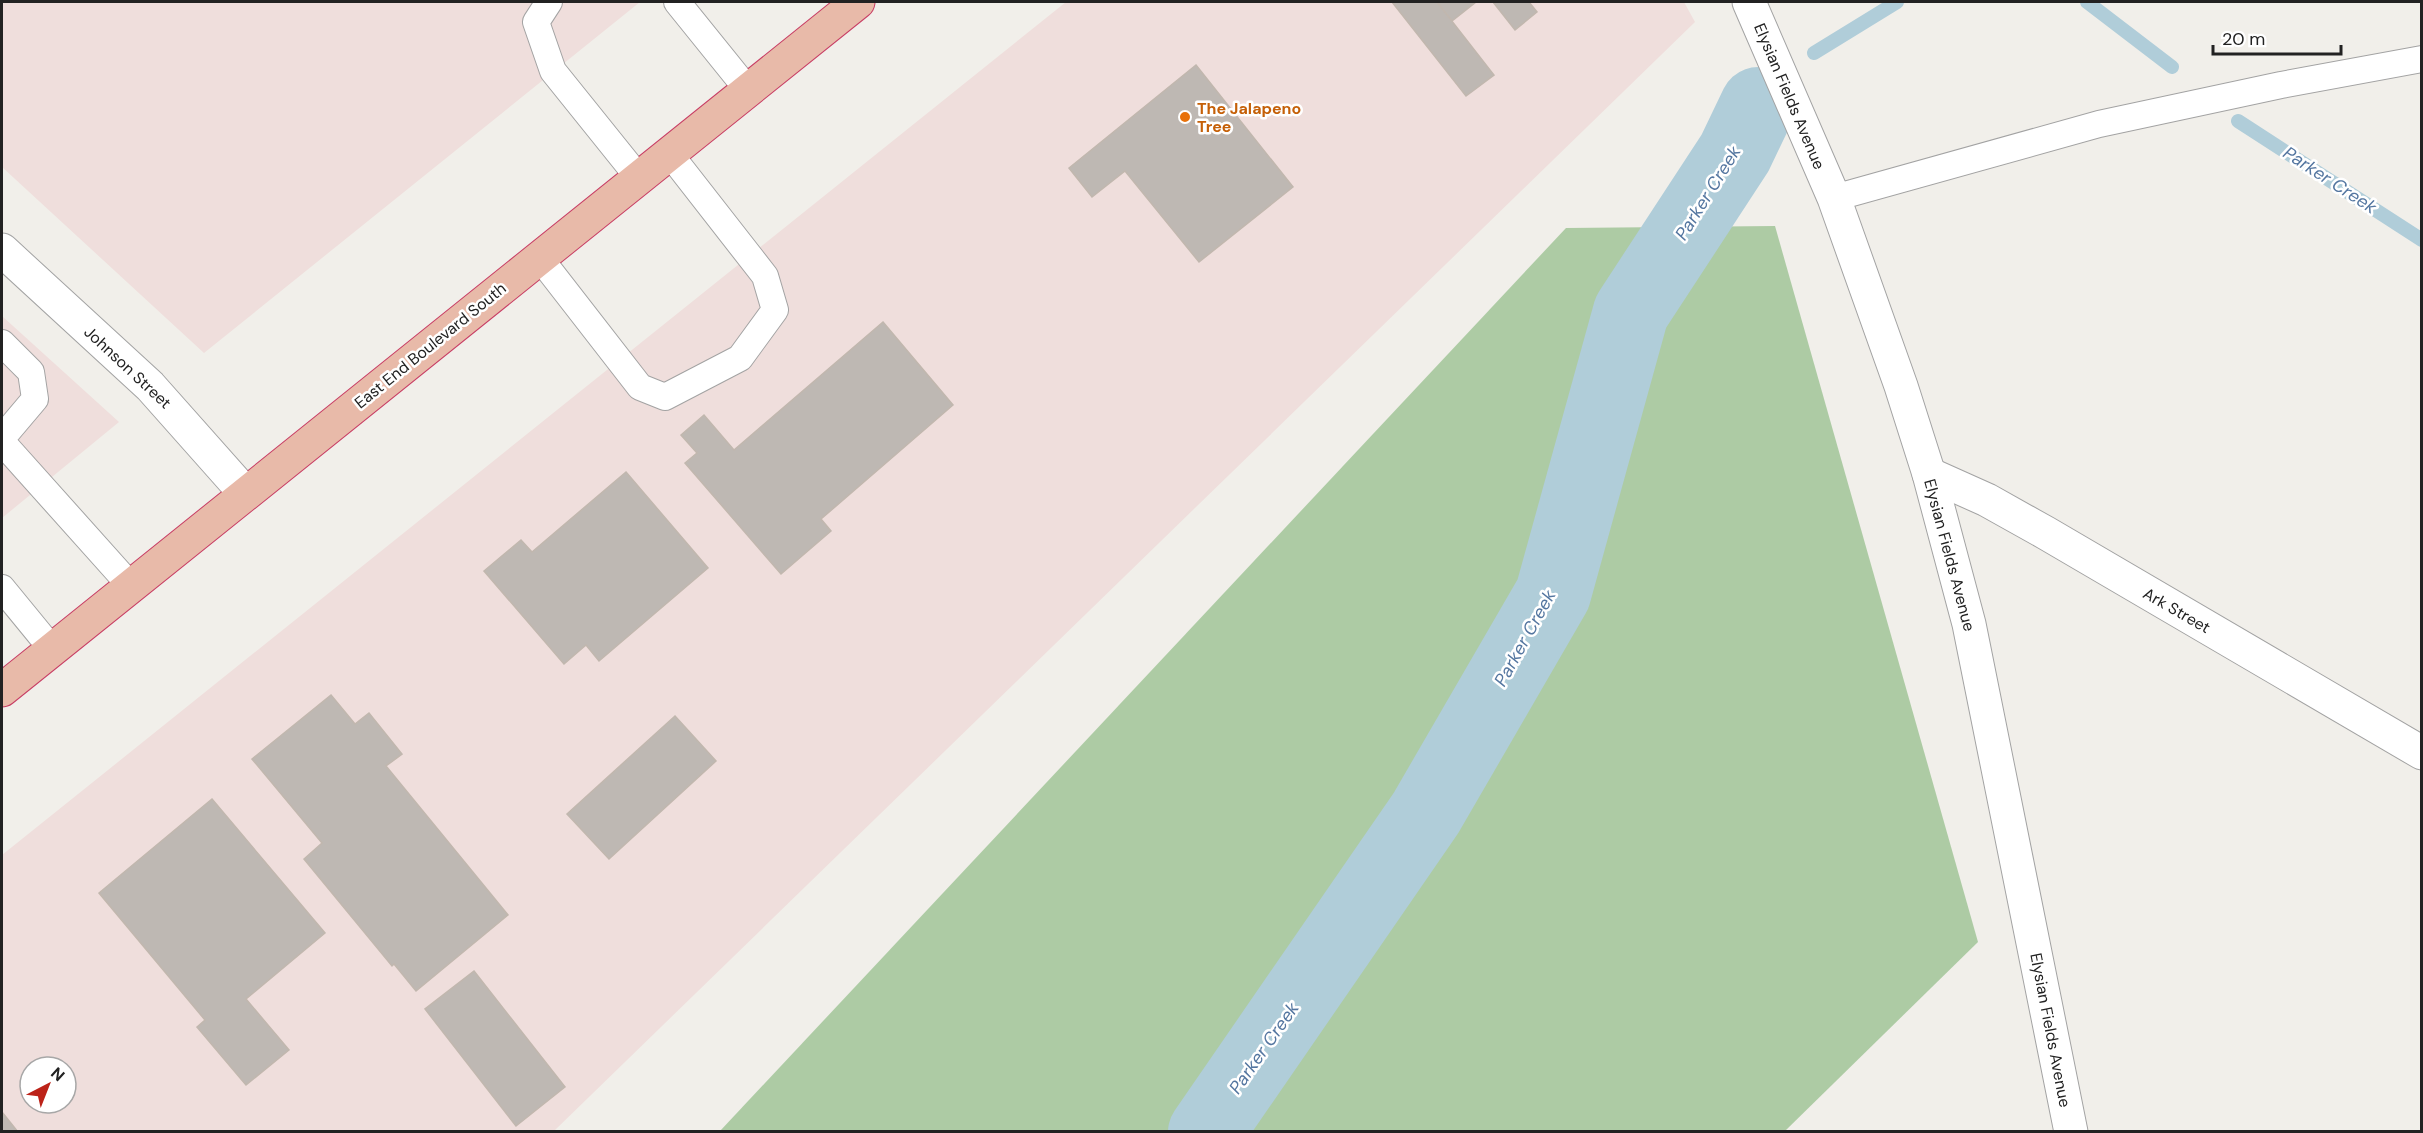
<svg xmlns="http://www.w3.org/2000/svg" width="2423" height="1133" font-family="'DM Sans',sans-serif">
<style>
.commercial{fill:#efdedc;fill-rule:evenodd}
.forest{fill:#adcba4}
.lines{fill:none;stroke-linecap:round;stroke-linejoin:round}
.stream{stroke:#b0cdd9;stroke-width:14}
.river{stroke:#b0cdd9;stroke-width:76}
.building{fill:#beb8b3;stroke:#c1b7ae;stroke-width:1.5}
.service-casing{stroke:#a3a3a3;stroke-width:28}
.minor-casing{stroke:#a3a3a3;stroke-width:35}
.tertiary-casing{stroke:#a3a3a3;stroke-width:35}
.trunk-casing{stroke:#c83e65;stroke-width:35}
.service{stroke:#fff;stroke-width:26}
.minor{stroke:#fff;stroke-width:33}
.tertiary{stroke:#fff;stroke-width:33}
.trunk{stroke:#e8baa9;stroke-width:33}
.food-dot{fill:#e8710a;stroke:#fff;stroke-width:2}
.labels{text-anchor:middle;stroke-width:5;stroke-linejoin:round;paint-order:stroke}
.street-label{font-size:16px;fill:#222;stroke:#fff}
.food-label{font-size:16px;font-weight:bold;fill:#c56008;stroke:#fff;text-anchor:start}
.water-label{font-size:18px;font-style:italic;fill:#5476a0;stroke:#fff}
</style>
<rect width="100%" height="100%" fill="#f1efea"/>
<path class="commercial" d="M2,2h638l-436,351 -202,-186z
M1066,2h618l11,20 -1141,1109 -552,1v-277zM30,1067h36v36h-36z
M2,316l117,106 -117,96z"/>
<path class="forest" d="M1775,226l203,716 -193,189h-1065l846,-903z"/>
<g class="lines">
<path class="stream" d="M2087,2l85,65
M1814,53l83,-51
M2238,121l184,119"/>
<path class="river" d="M1206,1132l220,-319 127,-219 78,-282 104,-159 23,-48"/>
</g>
<path class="building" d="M1392,2h45l57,73 -28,21z
M1437,2h39l-24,19z
M1493,2h36l8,10 -22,18z
M1196,65l97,122 -94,75 -74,-91 -33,26 -23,-29z
M883,322l70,83 -132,114 10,12 -50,43 -96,-111 12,-10 -16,-18 23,-20 30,35z
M626,472l82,96 -109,93 -13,-16 -22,19 -80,-93 37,-31 11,12z
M331,695l24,29 14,-11 33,41 -16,12 122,149 -92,76 -22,-27 -2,2 -88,-107 18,-16 -70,-84z
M675,716l41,45 -107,98 -42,-45z
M212,799l113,134 -79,66 43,51 -43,35 -49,-58 8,-7 -106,-127z
M474,971l91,116 -49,39 -91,-117z
M2,1112l16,20h-16z"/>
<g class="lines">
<g class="service-casing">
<path id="service" d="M549,2l-13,20 17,49 86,107
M677,2l71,88
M1834,198l265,-74 182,-39 141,-26
M539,257l101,130 25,10 75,-39 35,-48 -10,-34 -96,-123
M2,343l29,29 4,27 -33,39
M2,442l128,143
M2,588l50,61"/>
</g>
<g class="minor-casing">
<path id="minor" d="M1929,474l58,26 59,33 376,220"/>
</g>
<g class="tertiary-casing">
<path id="tertiary" d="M1749,2l85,196 67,188 28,88 40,150 102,508
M2,250l148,136 95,107"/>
</g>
<g class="trunk-casing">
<path id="trunk" d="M2,690l856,-688"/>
</g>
<use href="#service" class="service"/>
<use href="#minor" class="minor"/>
<use href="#tertiary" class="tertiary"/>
<use href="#trunk" class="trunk"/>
</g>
<circle class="food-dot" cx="1185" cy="117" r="6"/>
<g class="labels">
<g class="street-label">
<text transform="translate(1790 96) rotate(67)" y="6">Elysian Fields Avenue</text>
<text transform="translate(430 345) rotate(-39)" y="6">East End Boulevard South</text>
<text transform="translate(128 367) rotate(43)" y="6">Johnson Street</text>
<text transform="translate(1950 555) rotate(75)" y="6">Elysian Fields Avenue</text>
<text transform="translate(2177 610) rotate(30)" y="6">Ark Street</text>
<text transform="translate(2051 1030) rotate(79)" y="6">Elysian Fields Avenue</text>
</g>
<g class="food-label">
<text x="1197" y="114">The Jalapeno<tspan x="1197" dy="18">Tree</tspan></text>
</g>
<g class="water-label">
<text transform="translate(2330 180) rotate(33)" y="6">Parker Creek</text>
<text transform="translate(1708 193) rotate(-58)" y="6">Parker Creek</text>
<text transform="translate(1525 638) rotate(-61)" y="6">Parker Creek</text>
<text transform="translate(1264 1048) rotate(-55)" y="6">Parker Creek</text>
</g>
</g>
<rect width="2423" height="1133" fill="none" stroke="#222222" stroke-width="6"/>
<g transform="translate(48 1085) rotate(42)"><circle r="28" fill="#ffffff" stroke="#a7a7a7" stroke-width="1.5"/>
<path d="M0-4.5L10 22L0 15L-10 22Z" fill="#bc2218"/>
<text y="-9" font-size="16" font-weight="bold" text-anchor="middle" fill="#222222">N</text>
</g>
<path d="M2213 45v9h128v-9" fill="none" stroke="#222222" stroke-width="3"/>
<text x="2222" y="45" font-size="18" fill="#222222" stroke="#ffffff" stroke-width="4.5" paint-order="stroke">20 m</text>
</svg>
